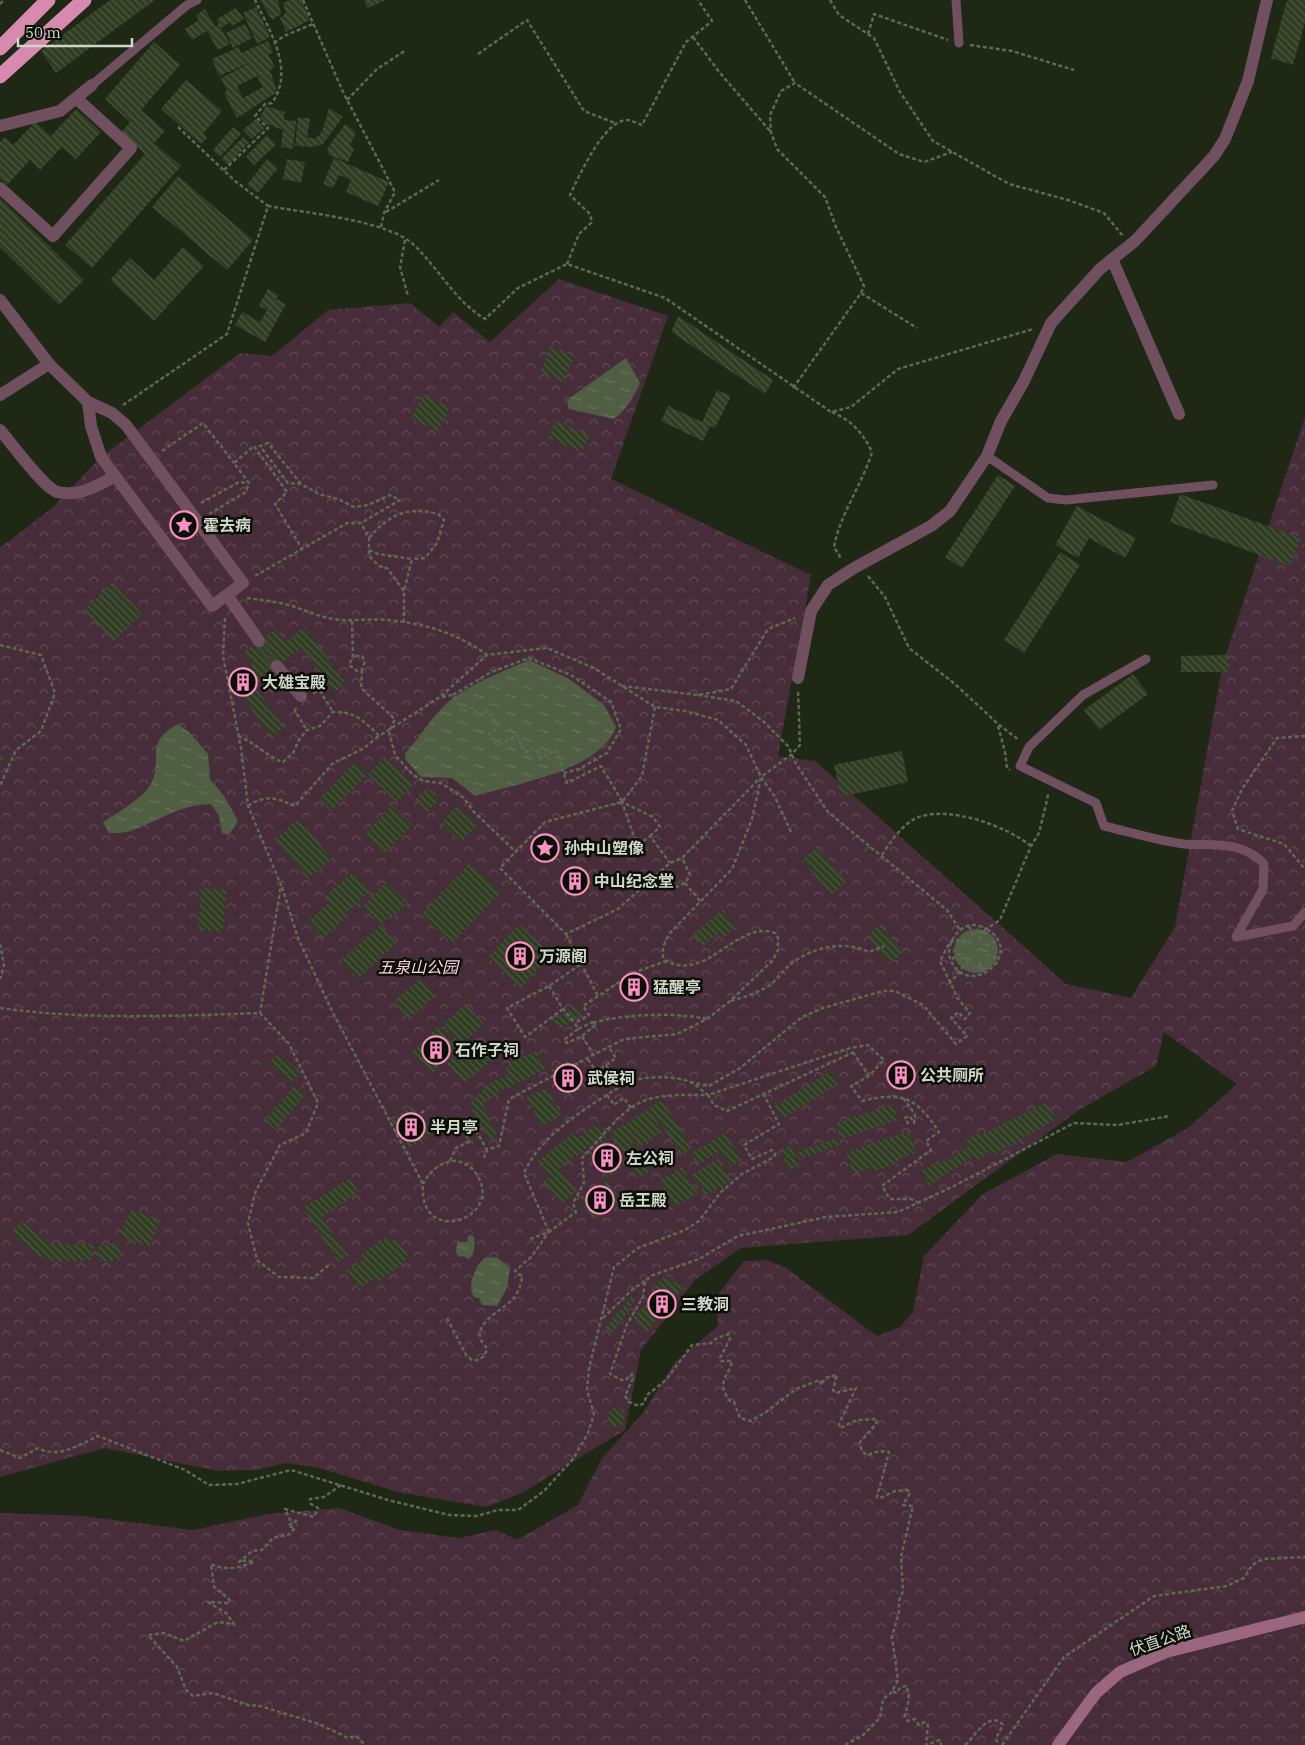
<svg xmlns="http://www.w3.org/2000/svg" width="1305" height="1745" font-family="'IBM Plex Serif','Noto Sans SC',serif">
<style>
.forest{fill:url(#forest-crowns)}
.water{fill:url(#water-ripples)}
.building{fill:url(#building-back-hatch);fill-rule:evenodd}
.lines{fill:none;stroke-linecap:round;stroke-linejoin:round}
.street-tunnel{stroke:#39422f;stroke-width:12;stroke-dasharray:12 6;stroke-linecap:butt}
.path{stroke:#5f6857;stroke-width:2.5;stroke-dasharray:4 2.5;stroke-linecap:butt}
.lane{stroke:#70505e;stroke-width:9}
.street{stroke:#70505e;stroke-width:12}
.secondary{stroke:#9a677e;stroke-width:12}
.highway{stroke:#d889ae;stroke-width:15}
.labels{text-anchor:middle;stroke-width:5;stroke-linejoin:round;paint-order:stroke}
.poi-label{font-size:16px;font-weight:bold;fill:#d0d7ca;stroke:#0b1007;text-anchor:start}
.park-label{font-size:16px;font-style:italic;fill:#ffcee3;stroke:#0b1007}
.street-label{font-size:16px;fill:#d0d7ca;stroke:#0b1007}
</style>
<defs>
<pattern id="forest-crowns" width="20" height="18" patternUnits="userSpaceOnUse" patternTransform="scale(1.25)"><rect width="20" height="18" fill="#472d39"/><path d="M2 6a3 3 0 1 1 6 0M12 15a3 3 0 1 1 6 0" fill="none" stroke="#604b54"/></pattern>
<pattern id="water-ripples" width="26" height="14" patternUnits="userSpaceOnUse" patternTransform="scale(1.25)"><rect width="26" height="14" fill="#505f43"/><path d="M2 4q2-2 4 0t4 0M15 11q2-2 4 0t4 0" fill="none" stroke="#68755d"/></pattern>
<pattern id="building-back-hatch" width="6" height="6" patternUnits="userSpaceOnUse" patternTransform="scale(1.25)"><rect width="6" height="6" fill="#303d23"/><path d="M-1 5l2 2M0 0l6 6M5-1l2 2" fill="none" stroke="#4d5842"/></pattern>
</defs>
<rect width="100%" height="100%" fill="#1e2814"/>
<path class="forest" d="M559,279l109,37 -57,163 200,96 -33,181 37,5 251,223 65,14 44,-71 48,-264 82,-246v1328h-1305v-232l82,3 111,14 75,-16 71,-6 61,22 59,8 37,-8 21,10 61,-35 24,-47 41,-45 32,-51 43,-36 -2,-29 28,-36 23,-1 19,8 91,68 23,-9 13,-15 11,-56 59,-62 74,-40 70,8 61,-34 49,-44 -73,-52 -8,34 -77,44 -171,125 -167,13 -46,32 -54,70 -16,80 -103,63 -36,14 -88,-15 -79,-24 -33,-5 -30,7 -38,1 -113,-23 -105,29v-929l53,-41 48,-50 139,-104 32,3 56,-46 82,-7 29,24 14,-15 37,30z"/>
<path class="water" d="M626,358l14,25c-7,15 -13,26 -26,36l-45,-10 -2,-8 4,-4z
M529,660l40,19 35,26 12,22c-15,43 -100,57 -141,69l-23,-18 -31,-1 -16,-18v-5c15,-17 26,-36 42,-51 23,-20 55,-31 82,-43z
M178,724l12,9 18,21 2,25 14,17 14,25 -9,14 -7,-2 -3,-17 -8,-12c-29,0 -51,16 -78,26 -7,3 -16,3 -24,3l-6,-11c13,-8 38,-23 46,-35 17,-26 -8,-43 29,-63z
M954 951a22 22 0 1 1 44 0a22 22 0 1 1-44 0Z
M471,1235l3,2c1,9 1,15 -5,22l-7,-3 -3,1 -3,-4 1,-11h10l1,-6z
M486,1257l12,1 12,10 -3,20 -10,18 -15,-1 -3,-7h-4c-10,-11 1,-34 11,-41z"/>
<path class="building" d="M110,0h45l-99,73 -15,-22z
M260,0h18l3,14 -9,6z
M290,0h11l9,20 -24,12 -6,-14 6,-5 -3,-10z
M364,0h22l-18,8z
M1287,0h18v22l-12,43 -22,-7z
M256,7l14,30 -13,7 -14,-31z
M236,8l8,11 -12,7 -2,-4 -9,6 9,16 -12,6 -11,-19 12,-7 -2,-5z
M205,9l10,17 -23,14 -7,-11 14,-9 -3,-5z
M245,24l7,14 -19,10 -7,-15z
M268,41l5,12 -5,1 7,13 -5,3 7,22 -40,26 -13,-25 3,-2 -6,-13 33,-17 -35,15 -7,-17 27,-12 2,6zM257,76l6,11 -20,11 -6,-12z
M154,42l26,23 -39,45 24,21 -11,12 27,23 -89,102 -27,-23 80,-91 -24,-21 9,-11 -25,-23z
M186,80l36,31 -19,23 4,4 -6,6 -40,-35z
M266,106l19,6 -1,8 12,1 -3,28 -12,-2 2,-17 -17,-6 -6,-7z
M329,108l14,9 -20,27 -10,3 -18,-1 3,-28h12l-3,19 8,2 7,-7z
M76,109l25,23 -25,27 -14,-12 -22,23 -10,-10 -23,25 -7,-6v-37l5,-5 8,8 22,-23 16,14z
M256,119l8,9 -12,11 -9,-9z
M345,124l11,8 -6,13 4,4 -6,13 -19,-7 -2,-6z
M233,127l8,7 -21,23 -7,-7z
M267,135l9,10 -22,20 -8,-9z
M243,137l6,6 -21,22 -7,-6z
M334,158l55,24 -11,24 -32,-14 5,-12 -12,-5 -6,13 -10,-4z
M267,159l11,9 -20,25 -11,-8z
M287,159l18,3 -4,21 -18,-4z
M178,176l75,64 -26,30 -75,-63z
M0,198l84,82 -25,25 -59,-58z
M183,247l21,19 -50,55 -44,-41 20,-22 24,22z
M268,289l11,6 -3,4 10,5 -21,38 -30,-17 7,-13 18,10 7,-12 -8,-4z
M678,316l95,64 -8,14 -94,-62z
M551,346l23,10 -11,26 -23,-10z
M717,390l14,6 -16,32 -5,-2 -7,15 -42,-20 7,-15 34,16z
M423,394l27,14 -12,24 -27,-14z
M555,421l34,14 -7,17 -34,-14z
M998,475l17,11 -53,82 -17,-11z
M1180,494l121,44 -11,28 -120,-44z
M1077,506l59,32 -11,20 -36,-20 -11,20 -23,-13z
M1060,552l20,13 -56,88 -20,-13z
M112,583l30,31 -28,27 -30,-31z
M305,627l41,57 -12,8 -32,-44 -25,18 -25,17 32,45 -13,9 -40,-57 22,-16 -9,-12 32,-23 9,13z
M1229,655v17h-48v-16z
M1133,674l15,20 -49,36 -15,-20z
M902,751l6,31 -67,15 -7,-32z
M0,754l5,2 -5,11z
M384,757l30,27 -17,18 -29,-28z
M355,762l13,12 -37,37 -12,-12z
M427,788l12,12 -12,12 -12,-12z
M392,805l20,20 -28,29 -20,-19z
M457,805l21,20 -17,17 -20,-19z
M299,819l33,40 -24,20 -33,-40z
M817,847l29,35 -15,13 -29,-35z
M470,863l31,29 -49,52 -31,-29z
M577,863l16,19 -19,17 -16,-18z
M353,872l17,19 -28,25 3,3 -22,20 -15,-18 22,-19 -5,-6z
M386,882l21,20 -15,16 -2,-2 -9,9 -19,-18z
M201,888l25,2 -3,42 -25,-2z
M723,909l12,19 -11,9 -4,-5 -17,14 -10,-12z
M519,924l33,31 -31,33 -33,-31z
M880,924l23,28 -13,12 -23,-28z
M381,925l16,19 -40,35 -17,-19z
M636,975l9,14 -14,10 -9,-14z
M421,978l15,17 -27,24 -15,-18z
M465,1004l19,20 -23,21 -18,-20z
M576,1006l6,9 -23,15 -6,-9z
M438,1026l21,21 -27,26 -20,-20z
M477,1038l17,21 -30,24 -17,-20z
M536,1051l9,19 -47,22 -15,12 14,32 -9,4 -17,-34 1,-6 18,-17 19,-9 -4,-8z
M278,1053l23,20 -9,10 -23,-19z
M904,1058l14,18 -19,15 -14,-17z
M571,1059l13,29 -20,9 -13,-28z
M830,1071l8,13 -55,35 -8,-13z
M294,1086l11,9 -29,35 -11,-9z
M547,1088l14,28 -20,10 -14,-29z
M662,1100l30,48 -11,7 -25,-39 -2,1 9,15 -25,16 -9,-15 -2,1 23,37 -12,7 -28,-45z
M1046,1103l11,16 -65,37 -2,-4 -14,9 -2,-5 -45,30 -8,-15 20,-12 2,4 25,-16 -4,-5 14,-9 1,3z
M893,1104l5,16 -57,19 -5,-16z
M412,1106l20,27 -22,15 -19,-27z
M598,1123l10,13 -7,6 -3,-3 -39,30 18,22 -16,13 -18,-22 7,-6 -12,-15 38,-30 4,6z
M909,1131l7,22 -18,6 1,4 -26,9 -1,-4 -19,6 -7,-22z
M725,1133l17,27 -11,7 -11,-16 -22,14 -7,-11z
M838,1138l3,7 -43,14 -2,-7z
M606,1139l20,25 -18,14 -20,-25z
M792,1145l7,22 -11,3 -7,-21z
M718,1159l13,21 -26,15 -12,-21z
M682,1167l16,26 -23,14 -16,-26z
M350,1178l9,14 -37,25 25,39 -9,6 -35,-54z
M607,1180l14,22 -28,18 -14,-22z
M131,1209l29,11 -11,27 -29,-11z
M21,1221l32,24 40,-1v16l-36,2 -19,-6 -27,-23z
M387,1236l4,6 5,-4 13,19 -6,4 2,2 -27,18 -2,-3 -17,11 -12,-19 17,-11 -3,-5z
M119,1243l2,16 -22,3 -2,-15z
M665,1275l8,8 4,-4 8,7 -38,45 -14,-13 15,-16 5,4 6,-7 -8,-8z
M631,1297l4,4 -22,32 -8,-5z
M610,1408l15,2 -3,17 -15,-2z"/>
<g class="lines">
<path class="street-tunnel" d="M259,641l18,25"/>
<path class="path" d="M303,0l40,92 52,100 -11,21 -3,14
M745,0l50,83
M830,0l9,15 35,23 26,54 33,49 76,43 59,16 36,13 19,23
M0,4l4,-4
M868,34l6,-20 74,26
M693,37l27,36 50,58
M274,43l10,-7 29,-12
M970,45l42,6 62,19
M478,54l49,-34 57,91 31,12
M347,100l30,-31 29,-19
M178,127l57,54 33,25
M224,170l44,-42 -13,-12 10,-12 7,-1c23,-33 -2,-71 -17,-103
M386,212l53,-32
M405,240l-5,27 8,29
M567,264l12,-30 13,-12 -2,-8 -20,-19c9,-19 34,-75 57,-75 5,0 11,4 15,5l44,-83 26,-21 -14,-21
M861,293l3,-7 -28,-59 -11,-30 -48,-48 -6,-17 -1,-17 11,-24 14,-8 104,71 25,8 28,-10
M793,388l68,-95 56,35
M123,405l104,-71 41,-128c37,7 120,14 146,39 25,24 41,56 71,74l33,-31 49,-24 98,34 166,114 20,-5 47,-38 135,-40
M832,412c20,9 31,21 40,40 -10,33 -32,62 -38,95l8,13
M162,451l41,-28 31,40
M301,484l-33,-41 -8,3 28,37 13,1 18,10 19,5 16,8 14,-2 22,-10 10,5 -39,23
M201,503l38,-21 9,1
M209,514l37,-22 3,-9 -15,-20 20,-17 33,46 -12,12 27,45
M369,538c20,-24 40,-32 69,-24l6,6 -7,23 -12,15 -13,1
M369,550l9,4 34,5 -8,32
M255,576l92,-53h14l8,15v18l10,10 8,2 17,23v32
M868,576l17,21 24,51 46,36 43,40 21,16
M247,598c12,2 25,3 38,6 16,4 31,12 48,15 18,3 35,-1 54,1 36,3 71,13 100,35
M225,618l-2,38 18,92 7,58 33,79 -21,128
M352,621l1,35 -4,9 8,6 5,-1 3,-9 -3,-5h-9
M0,645l41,10 14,38 -14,38 -25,19 -16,36
M362,670l-1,18 34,31 -6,13 6,23 18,20 11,6 17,2 23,15 9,13 43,41
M622,686l76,9 33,-6 37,-60 27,-11
M313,693l7,-2 13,21
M453,695l38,-23 38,-14 42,17 40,27 10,27 -14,24 -28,16 -15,4
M698,695l38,6 27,20 25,25 8,18 32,48 119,98 13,20
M442,697l11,-2 9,17 10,-5 7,8 9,-4 11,16 -10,7 8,12 20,-11 8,17 10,-4 6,10 15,-8 11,33 34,-17 21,35
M655,707l-13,69 -20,26 -77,20 -45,46 66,66 52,-25 52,-46 12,-5 78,-80
M296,708l-1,3 12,19
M998,726l7,26 2,16 3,2
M238,736c17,6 29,21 45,26l10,-9 6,-13 8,-10 13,-4 13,-14c22,-1 31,9 46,24l61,-39 47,-42 60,-7 47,20 61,39 30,4 33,9 28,25 15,32 -9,42 -20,50 -63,65 -6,13v12c44,27 72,-40 112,-26l3,5v12l-6,11 -43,41 -22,17 -30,15 -53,5 -115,60 -10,47 -12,4 -3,8
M1305,736l-28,2 -35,51 -10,22 6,18 46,15 21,25
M248,806c17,-12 29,-8 47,0l37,-42 32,-16 15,-12
M791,832l-16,-35 -14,-20 31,-23 8,-9 -2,-55
M650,836l10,-9 -7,-10 -31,-15 11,32 7,10 10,-8 20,27
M882,855c8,-13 22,-33 37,-38 32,-11 87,9 112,29
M661,873l16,14 8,-4 5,-8 -8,-17
M685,883l15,18
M282,887l16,51 33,71 92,175c-5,66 86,33 52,-12 -17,-22 -43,-7 -52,12
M969,926l5,12
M566,934l32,62
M979,939l7,-10c41,22 -15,72 -35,32 -7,-15 7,-37 24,-36 4,0 8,3 11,4l14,-9 31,-74 8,-13 9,-37 -2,-3
M0,944l4,21 -4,14
M986,946l12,-6
M987,954l12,6
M952,959l11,-7
M979,962l4,12
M949,984l19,-23
M549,986l14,23 12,14
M731,1001c13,-4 27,-8 39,-16 8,-6 14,-16 22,-22 22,-16 52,-23 77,-11l15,-6
M0,1008c86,12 173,8 260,5l29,31 29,59 -12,30 -26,12 -25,48 -7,30 9,37 22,17 34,1 16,-13
M563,1009l-38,28 -18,-29 42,-22 32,-22
M593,1023c29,-9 84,-11 113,-4
M578,1029l-14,11 3,3 15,-7 13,-11 -2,-3 -15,7 -3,-6 14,-8 -6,-9 50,-33 33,-12
M582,1036l11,18
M853,1052l16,24
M854,1052l-127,59 -13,-6 -6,-10 142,-47 18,-3 16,15 -15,16 -18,10 11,15c40,-10 54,-4 77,31l-13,9 5,9 -49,36 8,13h21l8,4
M606,1065l10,-7 -8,-12
M690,1082l19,4 31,-18 62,-51 21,-9 60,-17h12l28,14 33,39 11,-8 -16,-18 7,-6 7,7 5,-6 -12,-14 -18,-38 10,-19 6,-2 9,4
M607,1095l7,10 10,-7 7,10
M903,1098l12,16 -1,9 -4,-7 -5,2 4,7
M396,1134l29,-24
M450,1161l6,-13 13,-6 -5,-13 9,-4 14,25
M549,1232l-25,-59c16,-37 60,-64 94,-85l-12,-23 -10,6 -9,-13
M530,1239l19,-7 27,-20 -3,-9 11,-20 -2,-25c19,-19 41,-52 67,-59 19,-5 39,-4 59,-4 -6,-4 -13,-12 -20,-14 -21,-6 -52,-6 -70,7
M447,1318l19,37 6,5h7l6,-5 2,-7c-22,-21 13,-36 24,-47 6,-6 11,-16 11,-25l-7,-5 17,-15 16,-23
M603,1318l30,-29 12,-8
M0,1450l20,8 18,-10c21,11 40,-3 60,-12l87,34 24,15 28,-1 54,-14 97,30 61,15 28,1 21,-6h20l26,-19 29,-32 15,-26 6,-19 -7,-24 2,-22 25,-101 24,-19 47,-18 14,-9 21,-28 22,-19 32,-17 1,-3 -3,-4 -20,9 -8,-14 35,-21 -15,-29
M341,1485l-17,12 -14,2 1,5 7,4 -4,9 -29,-8 5,11 6,1 -8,5 7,2 -5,6 -17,4 -11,12 -10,1 -13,11 8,-2 7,2c-14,6 -30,9 -43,2l3,23 15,12v4l-21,-1 18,11 8,11 -16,-2 -34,19 -20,-8 -16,2 29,32 9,23 7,6 20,-3 38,13 6,-1 62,19 29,14 8,-2 9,9
M893,1691l3,2 5,-6 6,-1 2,13 -4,17 3,5 7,-2 4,6 6,-3 3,3 -2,20 14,-5 1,5
M845,1745l18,-10 17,-17 3,-19 8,-6 7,-13 -6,-43 7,-25v-11l4,-10 -2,-34 12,-51 -10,-1 7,-12 -3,-3 -12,1 -15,7 -3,-1 12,-45 -10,-1 -11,4 -6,-3 -2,-10 16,-18 1,-5 -20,1 -17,8 -1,-4 17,-36 -21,5 -2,-3 4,-15 -12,3 -4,7 -1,-5 -24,9 -30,23 -15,9 -11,-3 -6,-16c-5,-1 -6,-2 -8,-7 -8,-15 4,-21 6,-34h-11l-1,-3 10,-19 -1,-5 -12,4 -6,5 -19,2 -26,35 -19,15 -3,8 -5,3 -10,-4 -4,-6 8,-18 -1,-4 -8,7 -14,-7 17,-50 16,-27 2,-16 8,-6 46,-16 39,-23 88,-19 72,-5 56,-26 120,-63 43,2 53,-9
M965,1745c9,-7 24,-36 38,-20l-7,13 2,7
M1002,1745l62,-88 90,-61 73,-10 17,-8 8,-13 11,-6 42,-2"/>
<path class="lane" d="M956,0l3,43
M92,85l95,-80 10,-5
M987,456l61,42 18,2 147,-15
M1146,659l-63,36 -54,52 -9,19 76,37 8,23c26,6 54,15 80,18 29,2 58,-4 80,20l-1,25 -27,48 57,-11 12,-14"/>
<path class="street" d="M0,126l60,-15 32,-26
M0,188l53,48 78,-88 -55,-50
M1112,259l67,155
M0,300l49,64 39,38
M0,395l49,-31
M88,402l24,11 14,12 117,158 -31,23 -111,-149 -10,-31z
M0,430c11,13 44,58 57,62 21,5 41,-6 58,-16
M227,595l32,46
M277,666l24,30
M798,678l13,-67 17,-26 26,-17 77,-42 19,-15 37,-55 14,-35 23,-40 27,-58 49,-54 35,-28 79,-85 11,-17 23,-58 19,-81"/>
<path class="secondary" d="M1058,1745l38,-52 24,-21 46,-20 139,-35"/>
<path class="highway" d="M0,48l48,-48
M0,76l84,-76"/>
</g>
<defs>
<g id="sight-ring" transform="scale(1.4375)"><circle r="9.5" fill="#0b1007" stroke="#fc8fc3" stroke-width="1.5"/><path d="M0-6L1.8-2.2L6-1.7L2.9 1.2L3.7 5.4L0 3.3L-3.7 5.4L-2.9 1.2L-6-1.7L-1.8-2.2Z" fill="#fc8fc3"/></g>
<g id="building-ring" transform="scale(1.4375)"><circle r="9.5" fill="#0b1007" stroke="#fc8fc3" stroke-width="1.5"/><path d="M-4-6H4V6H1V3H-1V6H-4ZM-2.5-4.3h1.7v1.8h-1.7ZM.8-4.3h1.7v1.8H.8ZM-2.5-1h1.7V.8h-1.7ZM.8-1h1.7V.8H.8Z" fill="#fc8fc3"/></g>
</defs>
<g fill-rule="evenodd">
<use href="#sight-ring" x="184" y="525"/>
<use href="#building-ring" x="243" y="682"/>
<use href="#sight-ring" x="545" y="848"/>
<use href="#building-ring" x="575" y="881"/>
<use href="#building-ring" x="520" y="956"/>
<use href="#building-ring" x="634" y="987"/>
<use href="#building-ring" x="436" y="1050"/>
<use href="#building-ring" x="901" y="1075"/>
<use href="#building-ring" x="568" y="1078"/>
<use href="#building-ring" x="411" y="1127"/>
<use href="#building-ring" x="607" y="1158"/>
<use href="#building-ring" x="600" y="1200"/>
<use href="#building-ring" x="662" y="1304"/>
</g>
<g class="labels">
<g class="poi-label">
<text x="203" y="531">霍去病</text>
<text x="262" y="688">大雄宝殿</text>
<text x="564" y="854">孙中山塑像</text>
<text x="594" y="887">中山纪念堂</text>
<text x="539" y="962">万源阁</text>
<text x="653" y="993">猛醒亭</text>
<text x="455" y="1056">石作子祠</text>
<text x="920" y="1081">公共厕所</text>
<text x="587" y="1084">武侯祠</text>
<text x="430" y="1133">半月亭</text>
<text x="626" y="1164">左公祠</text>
<text x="619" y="1206">岳王殿</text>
<text x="681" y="1310">三教洞</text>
</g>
<g class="park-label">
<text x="418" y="973">五泉山公园</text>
</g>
<g class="street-label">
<text transform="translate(1160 1640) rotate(-19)" y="6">伏直公路</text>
</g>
</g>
<path d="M18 38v8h114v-8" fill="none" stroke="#d0d7ca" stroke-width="2.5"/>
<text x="25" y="38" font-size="15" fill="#d0d7ca" stroke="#0b1007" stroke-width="4" paint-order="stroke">50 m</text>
</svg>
